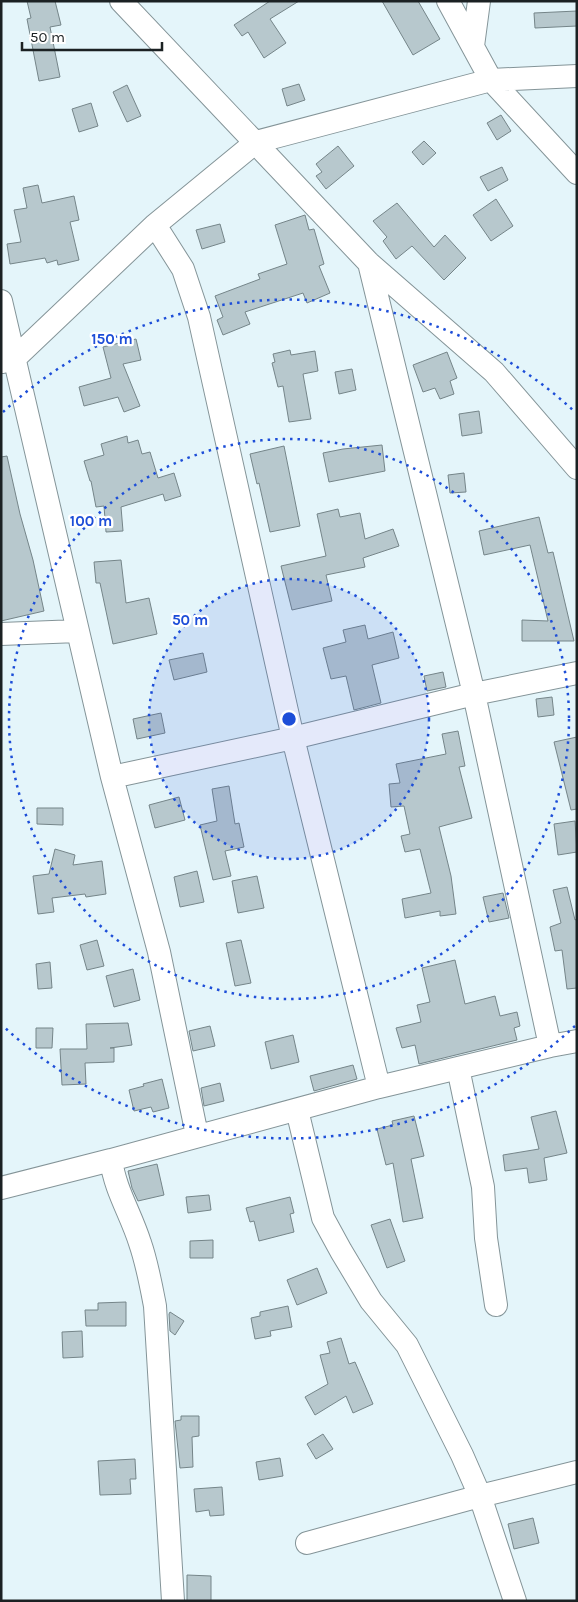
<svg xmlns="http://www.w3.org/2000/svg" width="578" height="1602" font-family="Karla,sans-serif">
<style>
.building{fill:#b7c8cd;stroke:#758589}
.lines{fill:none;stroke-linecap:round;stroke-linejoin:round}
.minor-casing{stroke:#849498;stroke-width:24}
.minor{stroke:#fff;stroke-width:22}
.ring{fill:none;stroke:#1d4ed8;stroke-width:2.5;stroke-dasharray:2.5 5}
.centre{fill:#1d4ed8;stroke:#fff;stroke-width:2.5}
.ring-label{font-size:15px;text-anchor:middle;font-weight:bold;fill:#1d4ed8;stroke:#fff;stroke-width:4.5;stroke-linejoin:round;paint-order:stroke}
</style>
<rect width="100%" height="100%" fill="#e4f5fa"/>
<path class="building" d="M27,1h28l6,24 -11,2 10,50 -21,4 -12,-62 4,-1z
M270,1h29l-29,18 16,24 -22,15 -16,-26 -6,4 -8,-11z
M382,1h36l22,38 -27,16z
M577,11v15l-42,2 -1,-15z
M299,84l6,16 -18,6 -5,-17z
M127,85l14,31 -14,6 -14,-30z
M91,103l7,23 -19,6 -7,-23z
M501,115l10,16 -14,9 -10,-17z
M424,141l12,12 -13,12 -11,-13z
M338,146l16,20 -28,23 -10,-13 6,-4 -6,-8z
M502,167l6,13 -20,11 -8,-14z
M38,185l4,18 32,-7 5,24 -9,2 9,38 -21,5 -1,-5 -10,3 -2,-5 -35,6 -3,-20 14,-2 -7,-32 13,-2 -4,-20z
M496,199l17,27 -22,15 -18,-26z
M397,203l37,44 11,-12 21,23 -22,22 -32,-34 -16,13 -13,-18 4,-4 -14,-16z
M305,215l4,15 5,-1 10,35 -5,2 11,27 -23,10 -4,-10 -58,19 5,12 -27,11 -6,-15 6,-3 -8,-21 45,-17 -2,-5 29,-10 -12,-39z
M220,224l5,18 -23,7 -6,-19z
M136,339l5,21 -18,4 17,42 -16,6 -6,-15 -34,9 -5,-19 32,-9 -8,-31z
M290,350l1,5 24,-4 3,20 -15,3 8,45 -22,3 -6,-36 -5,1 -6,-24 3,-1 -2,-8z
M447,352l10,26 -7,3 4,13 -14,5 -5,-11 -12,4 -10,-27z
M352,369l4,21 -17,4 -4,-22z
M479,411l3,22 -20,3 -3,-22z
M127,436l1,7 10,-3 4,14 8,-2 8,26 16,-5 7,23 -16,5 -2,-7 -42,13 2,24 -17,1 -2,-26 -8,1 -5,-26h-1l-6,-20 20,-6 -3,-11z
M382,445l3,26 -56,11 -6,-29 20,-4z
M284,446l16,80 -30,6 -11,-49 -2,1 -7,-30z
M7,456l13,58 13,46 11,51 -43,10v-164z
M464,473l2,19 -16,1 -2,-18z
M338,509l2,8 20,-4 5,26 28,-10 6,17 -36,12 2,9 -39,8 6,26 -40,9 -11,-44 45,-10 -9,-42z
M539,517l9,36 5,-1 21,89h-52v-21l26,1 -18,-76 -46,10 -5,-24z
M121,560l5,43 23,-5 8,36 -44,10 -13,-61h-4l-2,-21z
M365,625l3,14 25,-7 6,26 -27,7 9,38 -27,7 -8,-34 -15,3 -8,-31 23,-6 -3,-12z
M203,653l4,19 -33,8 -5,-20z
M443,672l3,15 -19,4 -3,-15z
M552,697l2,18 -16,2 -2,-18z
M161,713l4,20 -28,6 -4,-20z
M458,731l7,35 -6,1 13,51 -33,9 12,49 5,38 -16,2v-5l-35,7 -3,-19 29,-6 -11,-44 -15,3 -4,-16 9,-2 -6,-28 -13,1 -2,-23 11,-1 -4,-19 50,-10 -4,-20z
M577,737v72l-6,1 -17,-68z
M229,786l6,38 4,-1 5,24 -19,4 6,25 -18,4 -13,-55 17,-4 -5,-32z
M179,797l6,23 -30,8 -6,-23z
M37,808h26v17l-26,-1z
M575,821l2,31 -19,3 -4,-31z
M55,849l20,6 -2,10 29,-4 4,33 -20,3 -1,-3 -33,4 2,14 -16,2 -5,-38 16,-2z
M197,871l7,31 -24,5 -6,-30z
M257,876l7,32 -26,5 -6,-32z
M567,887l8,33 2,-1v69l-10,1 -5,-39 -7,1 -5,-24 11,-4 -8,-33z
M503,893l6,25 -20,4 -6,-25z
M97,940l7,26 -17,4 -7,-25z
M241,940l10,43 -16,3 -9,-43z
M455,960l10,44 30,-8 5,20 17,-4 3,14 -6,2 3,12 -98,24 -4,-19 -13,3 -6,-20 25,-6 -4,-17 13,-3 -8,-34z
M50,962l2,26 -14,1 -2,-25z
M133,969l7,31 -26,7 -8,-31z
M128,1023l4,22 -22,3h4v14l-29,1 1,21 -24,1 -2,-36h27l-1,-25z
M210,1026l5,20 -22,5 -4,-20z
M36,1028h17l-1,20h-16z
M293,1035l6,27 -28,7 -6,-27z
M353,1065l4,14 -43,12 -4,-15z
M162,1079l7,29 -16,4 -2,-5 -17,4 -5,-21 15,-4 -1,-2z
M220,1083l4,18 -20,5 -3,-18z
M556,1111l11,42 -23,5 3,22 -18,3 -2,-15 -22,3 -2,-16 36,-6 -8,-32z
M414,1116l10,40 -13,3 12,59 -20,4 -10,-59 -7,2 -9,-36 16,-4 -1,-4z
M157,1164l7,31 -26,6 -6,-13 -4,-17z
M209,1195l2,15 -23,3 -2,-16z
M290,1197l4,16 -4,1 4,18 -35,9 -5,-20 -4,1 -4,-14z
M390,1219l15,42 -18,7 -16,-43z
M213,1240v18h-23v-17z
M317,1268l10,25 -30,12 -10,-25z
M126,1302v24h-40l-1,-16h13v-7z
M288,1306l4,21 -22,4 1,5 -16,3 -4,-21 9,-2v-4z
M170,1312l14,9 -9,14 -5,-4 -1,-17z
M82,1331l1,26 -20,1 -1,-26z
M341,1338l8,26 6,-2 18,42 -20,9 -7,-17 -31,19 -10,-18 23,-13 -8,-29 10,-2 -3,-11z
M181,1416h18v20l-7,1 1,30 -13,1 -5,-47 6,-1z
M323,1434l10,15 -17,10 -9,-15z
M280,1458l3,18 -24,4 -3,-18z
M135,1459l1,20h-6l1,15 -31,1 -2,-34z
M222,1487l2,28 -14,1 -1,-6 -13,2 -2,-23z
M533,1518l6,25 -25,6 -6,-25z
M187,1575l24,1v25h-24z"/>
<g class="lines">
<g class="minor-casing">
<path id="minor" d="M121,1l248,262 125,109 83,96
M448,1l43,79 86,93
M473,46l6,-45
M155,225l28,44 16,48 94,421 86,349
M369,263l105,431 76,352
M1,301l111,476 47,175 38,183
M2,362l12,-3 141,-134 101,-83 235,-62 86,-4
M1,634l77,-3
M112,777l181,-39 181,-44 103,-21
M458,1068l25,119 3,51 10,67
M297,1110l26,108 18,33 30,50 36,44 55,110 18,41 35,105
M1,1188l110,-28
M307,1543l173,-47 97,-24
M173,1601l-18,-295c-4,-21 -8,-43 -15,-63 -9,-29 -25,-53 -29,-83l268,-73 171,-41 27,-5"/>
</g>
<use href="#minor" class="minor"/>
</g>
<circle cx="289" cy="719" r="140" fill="#1d4ed8" fill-opacity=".12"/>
<g class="ring">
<circle cx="289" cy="719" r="140"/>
<circle cx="289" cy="719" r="280"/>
<path d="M575 1026A420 420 0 0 1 3 1026M3 412A420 420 0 0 1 575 412"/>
</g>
<circle cx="289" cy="719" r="8" class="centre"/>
<g class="ring-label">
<text x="112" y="344">150 m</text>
<text x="91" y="526">100 m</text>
<text x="190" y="625">50 m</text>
</g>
<rect width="578" height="1602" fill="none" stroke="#1b2123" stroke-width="5"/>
<path d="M22 42v8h140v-8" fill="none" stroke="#1b2123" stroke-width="2.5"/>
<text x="30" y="42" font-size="15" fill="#1b2123" stroke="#ffffff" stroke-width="4" paint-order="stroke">50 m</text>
</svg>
